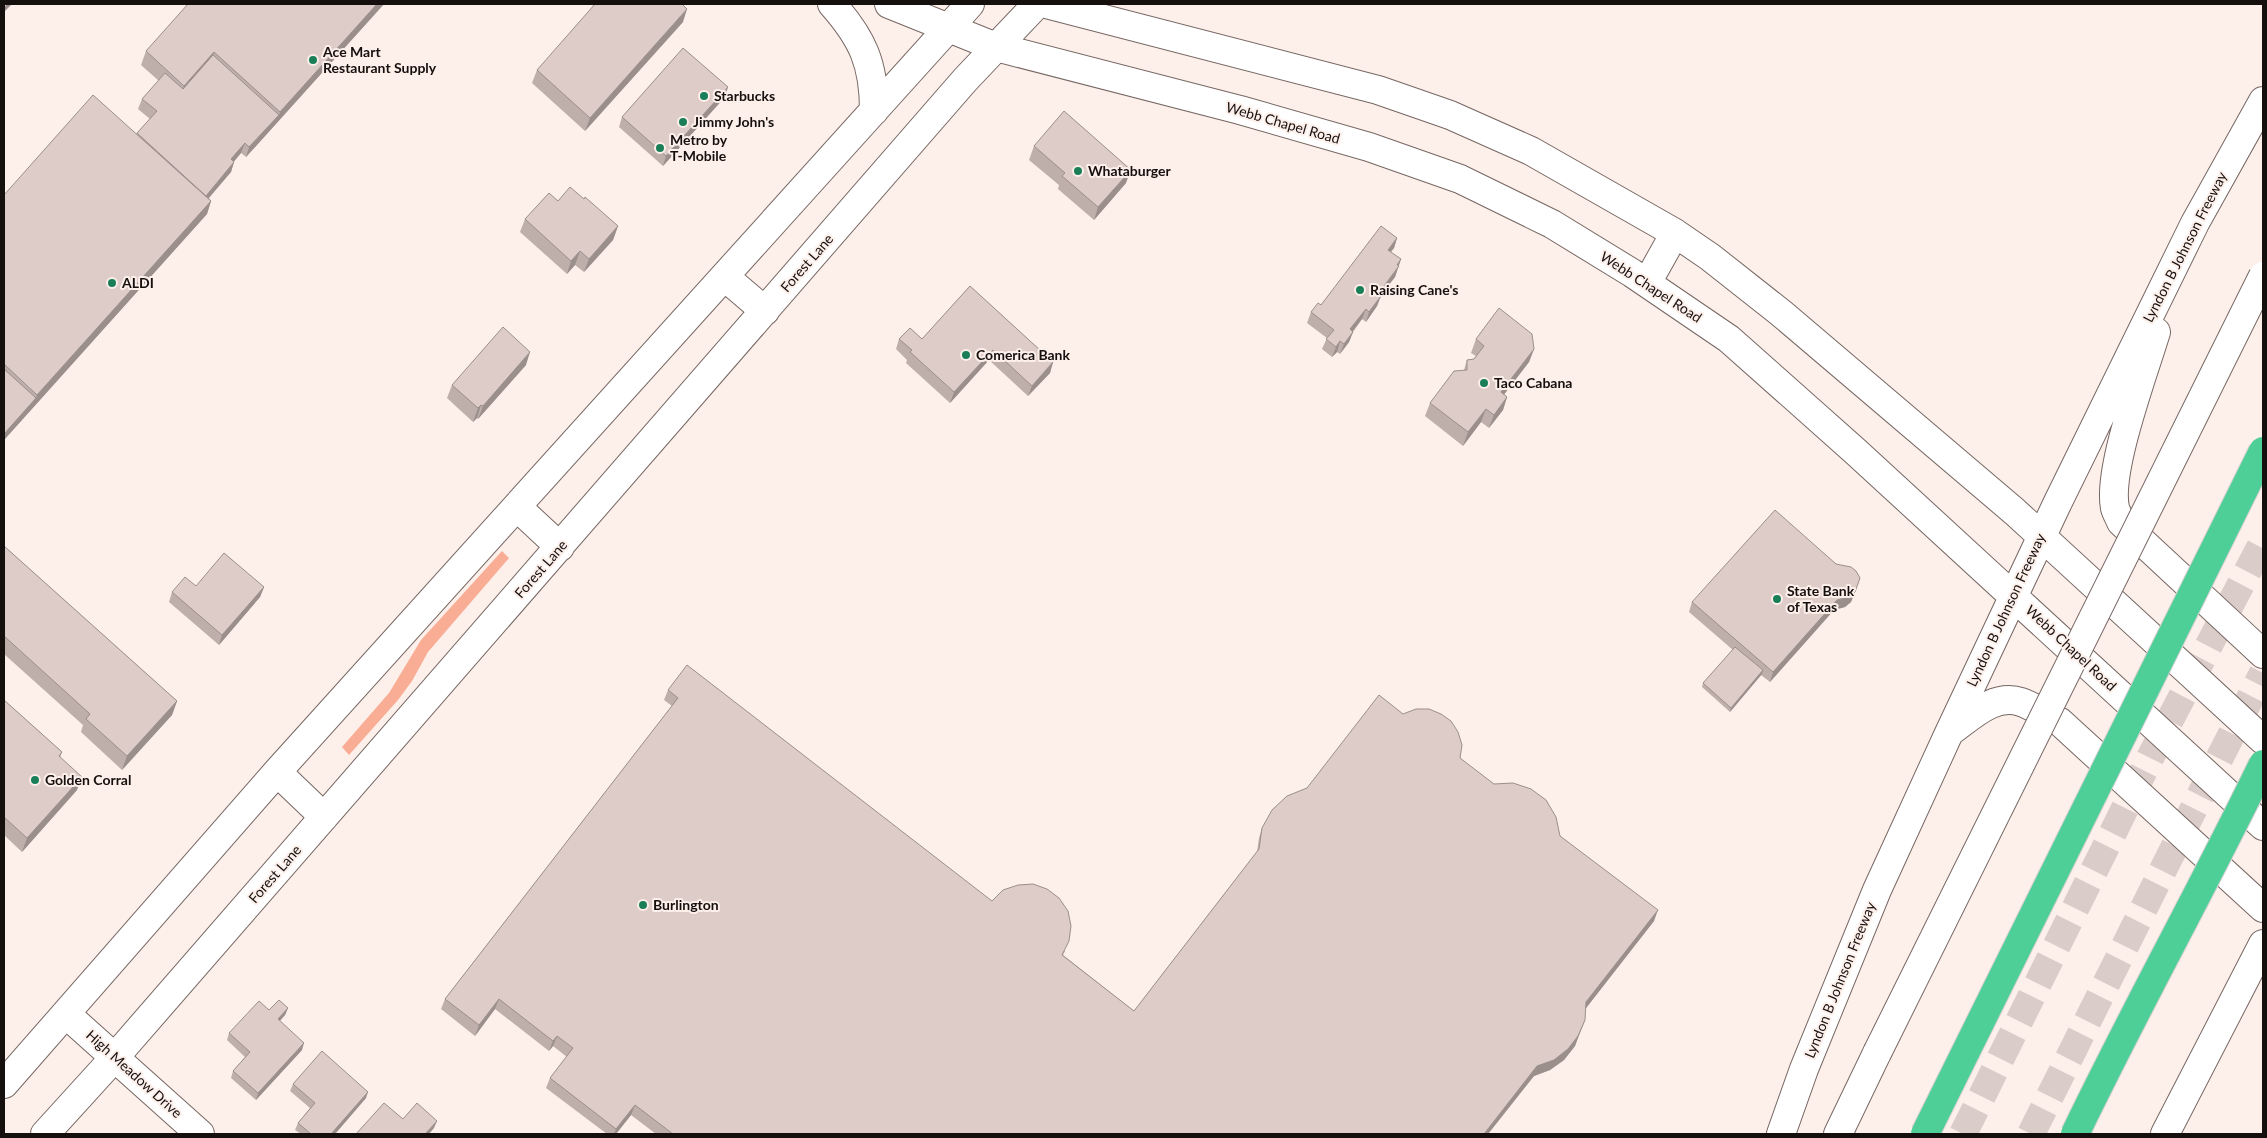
<svg xmlns="http://www.w3.org/2000/svg" width="2267" height="1138" font-family="Lato,sans-serif">
<style>
.green{fill:#faad95}
.lines{fill:none;stroke-linecap:round;stroke-linejoin:round}
.motorway-tunnel{stroke:#dacdc9;stroke-width:28;stroke-dasharray:28 14;stroke-linecap:butt}
.minor-casing{stroke:#766763;stroke-width:30}
.secondary-casing{stroke:#766763;stroke-width:30}
.minor{stroke:#fff;stroke-width:28}
.secondary{stroke:#fff;stroke-width:28}
.secondary-bridge-casing{stroke:#766763;stroke-width:30;stroke-linecap:butt}
.motorway-bridge-casing{stroke:#d0cfcf;stroke-width:30;stroke-linecap:butt}
.secondary-bridge{stroke:#fff;stroke-width:28}
.motorway-bridge{stroke:#4fcf98;stroke-width:28}
.wall{fill:#beafab}
.shaded-wall{fill:#9b8f8b}
.building{fill:#ddccc7;stroke:#9b8f8b}
.poi-dot{fill:#1a7f58;stroke:#fdefea;stroke-width:2}
.labels{text-anchor:middle;stroke-width:4;stroke-linejoin:round;paint-order:stroke}
.poi-label{font-size:14px;font-weight:bold;fill:#150f0d;stroke:#fdefea;text-anchor:start}
.street-label{font-size:14px;fill:#150f0d;stroke:#fdefea}
</style>
<rect width="100%" height="100%" fill="#fdefea"/>
<path class="green" d="M502,551l7,7 -81,94 -16,29 -14,19 -49,55 -7,-8 47,-54 32,-53z"/>
<g class="lines">
<path class="motorway-tunnel" d="M1963,1134l189,-380 111,-212
M2031,1134l166,-332 66,-129"/>
<g class="minor-casing">
<path id="minor" d="M66,1014l134,120"/>
</g>
<g class="secondary-casing">
<path id="secondary" d="M832,4c31,35 42,60 42,107
M889,4l107,43 244,63 129,37 91,32 92,45 80,49 97,66 126,112 408,375
M1046,4l332,86 72,25 81,36 144,82 35,24 71,56 234,199 248,228
M725,277l40,34
M1647,283l28,-50
M2156,332c-12,40 -49,138 -41,176 1,4 4,9 6,14l142,132
M517,507l43,40
M1951,731c20,-14 43,-38 70,-29 14,5 27,14 39,20l203,186
M277,772l47,45
M4,1084l273,-312 693,-768
M45,1134l70,-77 850,-977 72,-76
M1781,1134l23,-65 73,-179 72,-157 108,-229 138,-281 68,-122
M1838,1134l39,-81
M2165,1134l98,-190"/>
</g>
<use href="#minor" class="minor"/>
<use href="#secondary" class="secondary"/>
<g class="secondary-bridge-casing">
<path id="secondary-bridge" d="M1877,1053l386,-777"/>
</g>
<g class="motorway-bridge-casing">
<path id="motorway-bridge" d="M1925,1134l338,-683
M2075,1134c60,-125 128,-246 188,-370"/>
</g>
<use href="#secondary-bridge" class="secondary-bridge"/>
<use href="#motorway-bridge" class="motorway-bridge"/>
</g>
<path class="wall" d="M384,4l-138,153 -5,-4 -7,9 -3,10 -22,26 2,3 -4,13 -203,226v-245l133,-62 13,-14 -12,-10 4,-10 17,-18 -18,-16 5,-14z
M683,22l-98,109 -53,-48 5,-13z
M728,87l-4,11 -61,68 -44,-39 3,-10z
M1034,146l92,37 -32,37 -36,-31 1,-4 -30,-25z
M584,199l34,27 -5,14 -29,32 -9,-7 -8,9 -47,-42 5,-13 33,-18z
M1397,238l-3,10 -3,4 10,7 -6,18 -15,19 -3,10 -11,16 -4,-3 -9,13 -4,10 -9,12 -3,-2 -5,5 -10,-8 5,-11 -20,-15 4,-11 10,-7z
M970,286l83,76 -3,11 -22,23 -39,-36 -39,43 -44,-40 1,-3 -11,-11 3,-10h23z
M1476,339l58,10 -5,13 -25,32 3,3 -4,13 -14,18 -8,-6 -18,24 -38,-30 5,-13 34,-33 3,-10 7,-1 2,-3 -5,-3z
M526,365l-48,54 -1,-1 -4,4 -26,-24 5,-13z
M4,546l173,155 -5,14 -50,55 -41,-38 2,-7 -79,-71z
M196,586l68,1 -4,10 -41,48 -50,-43 3,-10z
M1855,592l-4,10 -6,5 -11,3 -64,72 -9,-7 -31,37 -28,-25 1,-4 30,-33 -44,-38 3,-10z
M668,690l324,211 73,50 -2,4 71,56 123,-159 2,-14 3,-10 198,-70 100,78 94,85 -68,87 -11,38 -11,14 -14,10 -16,6 -46,58h-832l-25,-19 -15,19h-9l-61,-46 4,-10 17,-21 -14,-11 -4,5 -54,-42 -20,27 -34,-27 4,-10 227,-293 -8,-6z
M4,700l58,52 -2,6 17,32 -55,62 -18,-17z
M288,1008l-3,7 -5,6 22,29 -46,50 -25,-22 2,-7 12,-14 -18,-17 2,-7 40,-23z
M293,1084l73,14 -31,36h-34l-6,-4 3,-7 12,-15 -20,-17z"/>
<path class="shaded-wall" d="M8,4h4l-8,8v-4z
M377,4h7l-138,153 3,-10 30,-32 1,-3z
M687,9l-4,13 -98,109 5,-13z
M214,52l-5,14 -30,33 5,-13z
M728,87l-4,11 -61,68 3,-10z
M245,143l-4,10 -14,16 4,-10z
M234,162l-3,10 -31,36 4,-10z
M1131,170l-5,13 -32,37 4,-13z
M211,201l-4,13 -203,226v-6l32,-36 1,-3z
M618,226l-5,14 -29,32 5,-13z
M1397,238l-3,10 -10,12 4,-10z
M580,251l-5,14 -8,9 4,-13z
M1401,259l-6,18 -21,27 4,-10z
M1381,296l-4,10 -11,16 3,-10z
M1366,309l-4,10 -16,21 4,-11z
M1353,332l-4,10 -9,12 4,-10z
M1340,341l-3,11 -5,5 4,-10z
M1534,349l-5,13 -33,43 5,-13z
M993,350l-4,10 -39,43 4,-11z
M530,352l-4,13 -48,54 5,-13z
M1053,362l-3,11 -22,23 4,-10z
M1507,397l-4,13 -14,18 5,-13z
M481,405l-4,13 -4,4 5,-14z
M1486,409l-5,13 -18,24 5,-14z
M264,587l-4,10 -41,48 3,-10z
M1855,592l-4,10 -6,5 -11,3 -64,72 3,-10 64,-72z
M1763,670l-1,4 -32,38 1,-4z
M177,701l-5,14 -50,55 5,-14z
M82,777l-5,13 -55,62 5,-14z
M1658,910l-4,11 -71,91 3,-10z
M499,999l-4,10 -20,27 4,-11z
M288,1008l-3,7 -10,11 3,-7z
M1585,1020l-10,26 -11,14 -14,10 -16,6 -46,58h-4l53,-68z
M557,1036l-4,10 -4,5 4,-10z
M304,1043l-2,7 -46,50 2,-7z
M368,1092l-2,6 -31,36h-4z
M635,1105l-4,10 -15,19h-2l2,-5z
M437,1121l-3,7 -5,6h-4z"/>
<path class="building" d="M4,4h4l-4,4z
M188,4h189l-97,108 -66,-60 -30,34 -38,-35z
M595,4h87l5,5 -97,109 -53,-48z
M683,48l45,39 -62,69 -44,-39z
M213,55l66,60 -30,32 -4,-4 -14,16 3,3 -28,34 -69,-63 20,-22 -15,-12 23,-26 18,16z
M93,95l118,106 -174,194 -33,-31v-169z
M1064,111l67,59 -33,37 -36,-31 3,-3 -31,-27z
M570,187l14,12 1,-2 33,29 -29,33 -9,-8 -9,10 -46,-42 24,-26 9,8z
M1381,226l16,12 -9,12 13,9 -4,6 2,1 -21,28 3,2 -12,16 -3,-3 -16,20 3,3 -9,12 -4,-3 -4,6 -10,-8 8,-9 -23,-18 7,-9 3,2z
M970,286l83,76 -21,24 -39,-36 -39,42 -44,-40 2,-2 -13,-11 11,-11 12,11z
M1499,308l33,26 2,15 -33,43 6,5 -13,18 -8,-6 -18,23 -38,-29 24,-32 13,-1v-10l7,-1 10,-13 -8,-7z
M503,327l27,25 -47,54 -2,-1 -3,3 -26,-23z
M4,369l32,29 -32,36z
M1775,510l61,54 15,3 5,4 4,7 -5,14 -6,5 -12,3 -64,72 -81,-70z
M4,546l173,155 -50,55 -41,-37 4,-5 -86,-78z
M224,553l40,34 -42,48 -50,-43 13,-15 11,9z
M1735,647l28,23 -32,38 -28,-25z
M687,665l305,236 11,-11 15,-5 15,-1 14,5 12,9 9,13 3,15 -2,15 -7,14 72,56 125,-162 3,-21 10,-18 15,-14 20,-8 72,-93 24,19 13,-5h13l12,5 10,7 7,11 4,13 -2,13 34,26 19,-1 18,6 15,11 10,17 4,19 98,74 -72,92 -1,18 -7,16 -10,13 -14,11 -17,6 -53,68h-811l-38,-29 -19,24 -66,-51 23,-30 -16,-12 -4,5 -54,-42 -20,26 -34,-26 233,-301 -10,-8z
M4,700l58,52 -3,4 23,21 -55,61 -23,-21z
M279,1000l9,8 -10,11 26,24 -46,50 -25,-22 17,-19 -21,-19 30,-32 10,9z
M322,1051l46,41 -37,42h-20l-13,-11 17,-20 -22,-19z
M384,1103l19,16 14,-16 20,18 -12,13h-69z"/>
<g class="poi-dot">
<circle cx="313" cy="60" r="5"/>
<circle cx="704" cy="96" r="5"/>
<circle cx="683" cy="122" r="5"/>
<circle cx="660" cy="148" r="5"/>
<circle cx="1078" cy="171" r="5"/>
<circle cx="112" cy="283" r="5"/>
<circle cx="1360" cy="290" r="5"/>
<circle cx="966" cy="355" r="5"/>
<circle cx="1484" cy="383" r="5"/>
<circle cx="1777" cy="599" r="5"/>
<circle cx="35" cy="780" r="5"/>
<circle cx="643" cy="905" r="5"/>
</g>
<g class="labels">
<g class="poi-label">
<text x="323" y="57">Ace Mart<tspan x="323" dy="16">Restaurant Supply</tspan></text>
<text x="714" y="101">Starbucks</text>
<text x="693" y="127">Jimmy John's</text>
<text x="670" y="145">Metro by<tspan x="670" dy="16">T-Mobile</tspan></text>
<text x="1088" y="176">Whataburger</text>
<text x="122" y="288">ALDI</text>
<text x="1370" y="295">Raising Cane's</text>
<text x="976" y="360">Comerica Bank</text>
<text x="1494" y="388">Taco Cabana</text>
<text x="1787" y="596">State Bank<tspan x="1787" dy="16">of Texas</tspan></text>
<text x="45" y="785">Golden Corral</text>
<text x="653" y="910">Burlington</text>
</g>
<g class="street-label">
<text transform="translate(1283 123) rotate(16)" y="5">Webb Chapel Road</text>
<text transform="translate(2185 247) rotate(-63)" y="5">Lyndon B Johnson Freeway</text>
<text transform="translate(807 263) rotate(-49)" y="5">Forest Lane</text>
<text transform="translate(1651 287) rotate(33)" y="5">Webb Chapel Road</text>
<text transform="translate(541 569) rotate(-49)" y="5">Forest Lane</text>
<text transform="translate(2006 610) rotate(-65)" y="5">Lyndon B Johnson Freeway</text>
<text transform="translate(2071 648) rotate(43)" y="5">Webb Chapel Road</text>
<text transform="translate(275 874) rotate(-49)" y="5">Forest Lane</text>
<text transform="translate(1840 980) rotate(-68)" y="5">Lyndon B Johnson Freeway</text>
<text transform="translate(134 1074) rotate(42)" y="5">High Meadow Drive</text>
</g>
</g>
<rect width="2267" height="1138" fill="none" stroke="#150f0d" stroke-width="10"/>
</svg>
